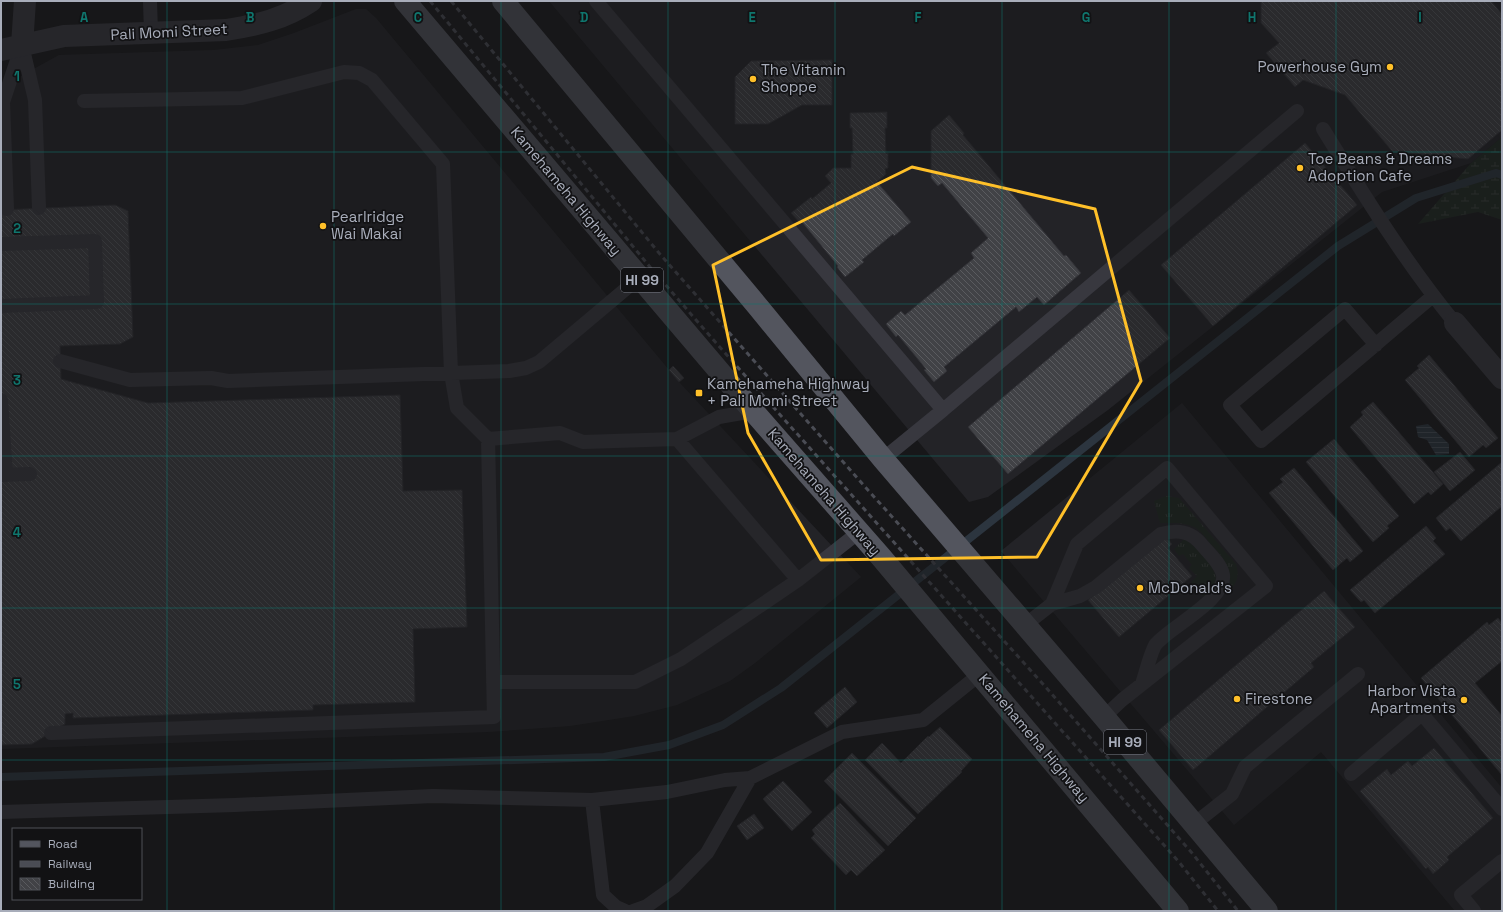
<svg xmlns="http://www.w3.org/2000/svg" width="1503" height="912" font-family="'Space Grotesk',sans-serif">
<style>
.built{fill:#232327}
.grass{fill:url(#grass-tufts)}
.wetland{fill:url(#wetland-marsh)}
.water{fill:url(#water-rules)}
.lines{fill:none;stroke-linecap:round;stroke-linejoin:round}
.stream{stroke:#2c353f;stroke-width:8}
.building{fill:url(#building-back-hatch);stroke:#313136}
.service{stroke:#38383f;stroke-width:14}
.minor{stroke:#38383f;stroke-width:22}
.tertiary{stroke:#38383f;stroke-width:22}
.primary{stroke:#53555e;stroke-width:22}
.rail{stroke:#4a4c54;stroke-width:3;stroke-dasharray:5 4;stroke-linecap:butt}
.marked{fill:none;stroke:#ffc029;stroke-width:3;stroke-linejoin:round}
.grid{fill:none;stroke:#0f766e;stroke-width:1;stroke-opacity:0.55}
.poi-dot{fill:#ffc029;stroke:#121214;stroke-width:1.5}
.labels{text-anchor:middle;stroke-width:3.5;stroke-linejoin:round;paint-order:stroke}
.shield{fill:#121214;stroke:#7b7e88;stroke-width:1}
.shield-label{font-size:14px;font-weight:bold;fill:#a8adba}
.street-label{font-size:15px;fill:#a8adba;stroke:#121214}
.poi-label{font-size:15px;fill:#a8adba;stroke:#121214;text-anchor:start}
.grid-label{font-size:13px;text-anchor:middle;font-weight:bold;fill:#0f766e;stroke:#121214;stroke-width:3.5;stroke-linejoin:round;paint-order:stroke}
</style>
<defs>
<pattern id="grass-tufts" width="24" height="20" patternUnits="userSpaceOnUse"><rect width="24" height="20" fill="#1e2820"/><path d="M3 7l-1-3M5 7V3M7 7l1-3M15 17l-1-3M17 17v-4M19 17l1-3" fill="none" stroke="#3c443e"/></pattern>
<pattern id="wetland-marsh" width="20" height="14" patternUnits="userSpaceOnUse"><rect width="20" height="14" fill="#1e2820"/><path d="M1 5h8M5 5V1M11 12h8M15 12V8" fill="none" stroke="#3c443e"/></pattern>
<pattern id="water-rules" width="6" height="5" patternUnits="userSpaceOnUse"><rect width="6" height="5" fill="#2c353f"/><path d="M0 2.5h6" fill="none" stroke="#485059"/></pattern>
<pattern id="building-back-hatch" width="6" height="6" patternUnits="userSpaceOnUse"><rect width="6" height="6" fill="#414246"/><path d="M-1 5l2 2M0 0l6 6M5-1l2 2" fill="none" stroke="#5a5b5f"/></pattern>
</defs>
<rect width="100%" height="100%" fill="#171719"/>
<path class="built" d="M549,1h953v136l-31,26 -89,29 -274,218 -120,87 -19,5z
M356,9h10l10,9 303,364 182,195 -106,86 -25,18 -53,24 -43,11 -64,10 -82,6 -487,17v-662l58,-32 155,-5 44,-5 36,-12z
M1182,403l320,385v123h-47l-134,-159 -87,73 -233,-274z"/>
<path class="grass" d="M1166,496l13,2 57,66c3,10 2,16 -4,25l-3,-1c3,-22 -6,-31 -20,-46 -4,-5 -9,-12 -15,-15 -10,-5 -23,-4 -34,-4l-6,-22z
M1184,539c10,5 32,28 32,40 -1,8 -7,13 -11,19l-14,-16 6,-6 -8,-8 3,-3 -9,-11 -4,2 -5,-7z"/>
<path class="wetland" d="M1502,137v83l-24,-8 -60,12 53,-61z"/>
<path class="water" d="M1428,424l21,20v10l-13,1 -9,-15 -9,-3 -2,-11z"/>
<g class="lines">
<path class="stream" d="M1,777l603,-20 65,-12 54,-20 58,-37 557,-442 78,-48 80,-25 6,2"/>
</g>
<path class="building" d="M1261,1h230l11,13v116l-34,29 -76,-8 -47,-56 -42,-15 -8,7 -29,-34 13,-10 -18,-20z
M832,60v45h-30l-34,19h-33v-47l16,-16z
M887,112v16h-2l1,26 2,-1v15l-3,1 1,5 -9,8 34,40 -17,14 -1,-2 -31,26 2,2 -19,15 -8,-10 1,-1 -36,-44 -2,1 -9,-10 20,-16 1,2 19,-16 -6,-7 8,-8h18v-14h2l-1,-26h-2v-15z
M949,115l15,18 -1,2 101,121 2,-1 15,18 -37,32 -7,-8 -18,15 -3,-5 -72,60 3,4 -13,11 -10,-12 2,-1 -28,-34 -2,2 -10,-13 15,-13 4,4 69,-57 -3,-5 17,-15 -46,-55 -4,3 -7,-8v-47z
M1305,143l52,62 -144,121 -52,-61z
M115,205l13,6 5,126 -13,7 -60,2 1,33 87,24 252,-8 3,96 59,-1 5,137 -54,2 2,73 -102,3v5l-240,8v-5l-8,1v10l-33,20 -31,1v-535z
M1129,290l41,48 -162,136 -40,-47z
M1429,355l69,83 -12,10 -3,-3 -14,12 -64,-77 14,-12 -2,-2z
M673,366l11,12 -5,4 -10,-12z
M1373,402l70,82 -12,11 -3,-3 -14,12 -64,-77 13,-12 -2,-3z
M1334,439l65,77 -12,10 2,2 -16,14 -67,-80z
M1460,452l15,18 -25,21 -16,-19z
M1502,462v44l-41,35 -11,-13 -4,3 -10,-13z
M1294,468l69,83 -13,11 -3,-4 -14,12 -64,-77 14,-11 -3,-3z
M1426,526l10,12 -3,3 12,13 -70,59 -11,-13 -3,2 -11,-12z
M1165,536l7,8 -4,4 24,28 -73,61 -31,-37z
M1324,591l31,36 -44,36 3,4 -121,103 -34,-40z
M1498,618l4,5v38l-27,22 27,33v59l-81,-97 66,-56 2,3z
M845,687l12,15 -30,26 -13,-15z
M940,727l32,32 -11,12 1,1 -44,42 -53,-54 17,-17 19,20 27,-27 1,1z
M1434,748l59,70 -46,39 2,3 -16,14 -5,-7 -2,2 -66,-78 27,-22 4,6 17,-14 4,5z
M852,753l64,65 -28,28 -64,-65z
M783,781l29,31 -20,19 -29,-32z
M840,803l45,47 -28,26 -6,-6 -5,5 -35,-37 4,-4 -3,-4z
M754,814l10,14 -17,12 -10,-14z"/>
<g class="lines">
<path class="service" d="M150,1l1,32
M596,1l347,409 -60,49
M22,45l13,55 4,108
M1323,129c41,66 82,133 132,194
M7,209l-4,-107 19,-57
M1,244l94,-3 2,61 -96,4
M1376,345l-31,-36 -115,96 31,36c58,-48 115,-97 172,-145
M60,361l70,19 81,-2 17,3 281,-10 17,-3 13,-6 101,-85
M1,400l5,75
M943,410l354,-299
M488,439l72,-6 23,9 94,-3 42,-22 34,-6
M677,439l121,141
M1,475l29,-1
M1052,604l28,-8 16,-9 65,-53c17,-5 30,-3 41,11 7,8 19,19 21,30 4,24 -53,52 -67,69 -5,6 -11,32 -14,40
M1025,625l27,-21 25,-60 90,-76 99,118 -144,114 -18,17
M493,682h142l46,-23 64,-43 53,-36 61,-48
M51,733l443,-16 -6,-278 -31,-31 -6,-35 -8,-209 -71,-84 -13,-7 -15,-1 -102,26 -158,3
M1351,774l71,-60 80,95
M1,812l234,-7 198,-9 159,4
M1194,824l38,-30 13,-27 113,-93
M625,911l-9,-4 -13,-12 -11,-95 75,-8 58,-12 25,-2 92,-46 81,-12 57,-46
M633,911l14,-5 28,-20 32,-33 43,-75
M1474,911l-13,-16 41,-34"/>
<path class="minor" d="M1455,323l47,55"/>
<path class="tertiary" d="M22,45l3,-44
M1,50l63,-14 162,-6c32,-5 58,-11 85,-29"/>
<path class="primary" d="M405,1l348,410 128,146 297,354
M503,1l256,307 124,151 221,258 163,194"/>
<path class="rail" d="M430,1l220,266 67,77 462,518 39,49
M451,1l208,252 208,236 175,194 150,170 46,58"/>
</g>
<path d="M0 0H1503V912H0ZM912,167l183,42 46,172 -104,176 -216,3 -73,-127 -35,-168z" fill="#171719" fill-opacity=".55" fill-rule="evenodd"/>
<path class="marked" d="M912,167l183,42 46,172 -104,176 -216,3 -73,-127 -35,-168z"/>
<path class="grid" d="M167,1v910M334,1v910M501,1v910M668,1v910M835,1v910M1002,1v910M1169,1v910M1336,1v910M1,152h1501M1,304h1501M1,456h1501M1,608h1501M1,760h1501"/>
<g class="poi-dot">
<circle cx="1390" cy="67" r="4"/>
<circle cx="753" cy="79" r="4"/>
<circle cx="1300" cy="168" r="4"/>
<circle cx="323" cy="226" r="4"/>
<rect x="695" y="389" width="8" height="8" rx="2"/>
<circle cx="1140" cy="588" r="4"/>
<circle cx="1237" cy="699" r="4"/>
<circle cx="1464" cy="700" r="4"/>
</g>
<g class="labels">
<g class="shield">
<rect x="621" y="268" width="42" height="24" rx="3"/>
<rect x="1104" y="730" width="42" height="24" rx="3"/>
</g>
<g class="shield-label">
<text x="642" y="285">HI 99</text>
<text x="1125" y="747">HI 99</text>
</g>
<g class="street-label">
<text transform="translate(169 32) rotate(-3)" y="5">Pali Momi Street</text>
<text transform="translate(566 191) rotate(50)" y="5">Kamehameha Highway</text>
<text transform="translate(824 492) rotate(49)" y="5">Kamehameha Highway</text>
<text transform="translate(1034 738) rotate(50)" y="5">Kamehameha Highway</text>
</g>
<g class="poi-label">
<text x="1382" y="72" text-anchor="end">Powerhouse Gym</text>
<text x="761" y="75">The Vitamin<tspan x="761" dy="17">Shoppe</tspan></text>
<text x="1308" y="164">Toe Beans &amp; Dreams<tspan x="1308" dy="17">Adoption Cafe</tspan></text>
<text x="331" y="222">Pearlridge<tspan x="331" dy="17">Wai Makai</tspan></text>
<text x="707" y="389">Kamehameha Highway<tspan x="707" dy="17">+ Pali Momi Street</tspan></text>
<text x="1148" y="593">McDonald's</text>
<text x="1456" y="696" text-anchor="end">Harbor Vista<tspan x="1456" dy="17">Apartments</tspan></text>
<text x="1245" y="704">Firestone</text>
</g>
</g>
<g class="grid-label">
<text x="84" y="22">A</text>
<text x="250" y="22">B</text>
<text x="418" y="22">C</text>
<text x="584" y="22">D</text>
<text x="752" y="22">E</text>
<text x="918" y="22">F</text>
<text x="1086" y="22">G</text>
<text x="1252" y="22">H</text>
<text x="1420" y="22">I</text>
<text x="17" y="81">1</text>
<text x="17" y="233">2</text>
<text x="17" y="385">3</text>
<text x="17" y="537">4</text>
<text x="17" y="689">5</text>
</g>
<rect width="1503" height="912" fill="none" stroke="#a8adba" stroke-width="4"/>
<rect x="12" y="828" width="130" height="72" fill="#121214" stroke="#4e5056"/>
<rect x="20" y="841" width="20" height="6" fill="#53555e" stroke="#4e5056"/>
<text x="48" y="848" font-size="12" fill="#a8adba">Road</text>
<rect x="20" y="861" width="20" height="6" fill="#4a4c54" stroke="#4e5056"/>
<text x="48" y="868" font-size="12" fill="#a8adba">Railway</text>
<rect x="20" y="878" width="20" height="12" fill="url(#building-back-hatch)" stroke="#4e5056"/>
<text x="48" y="888" font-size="12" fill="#a8adba">Building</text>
</svg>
